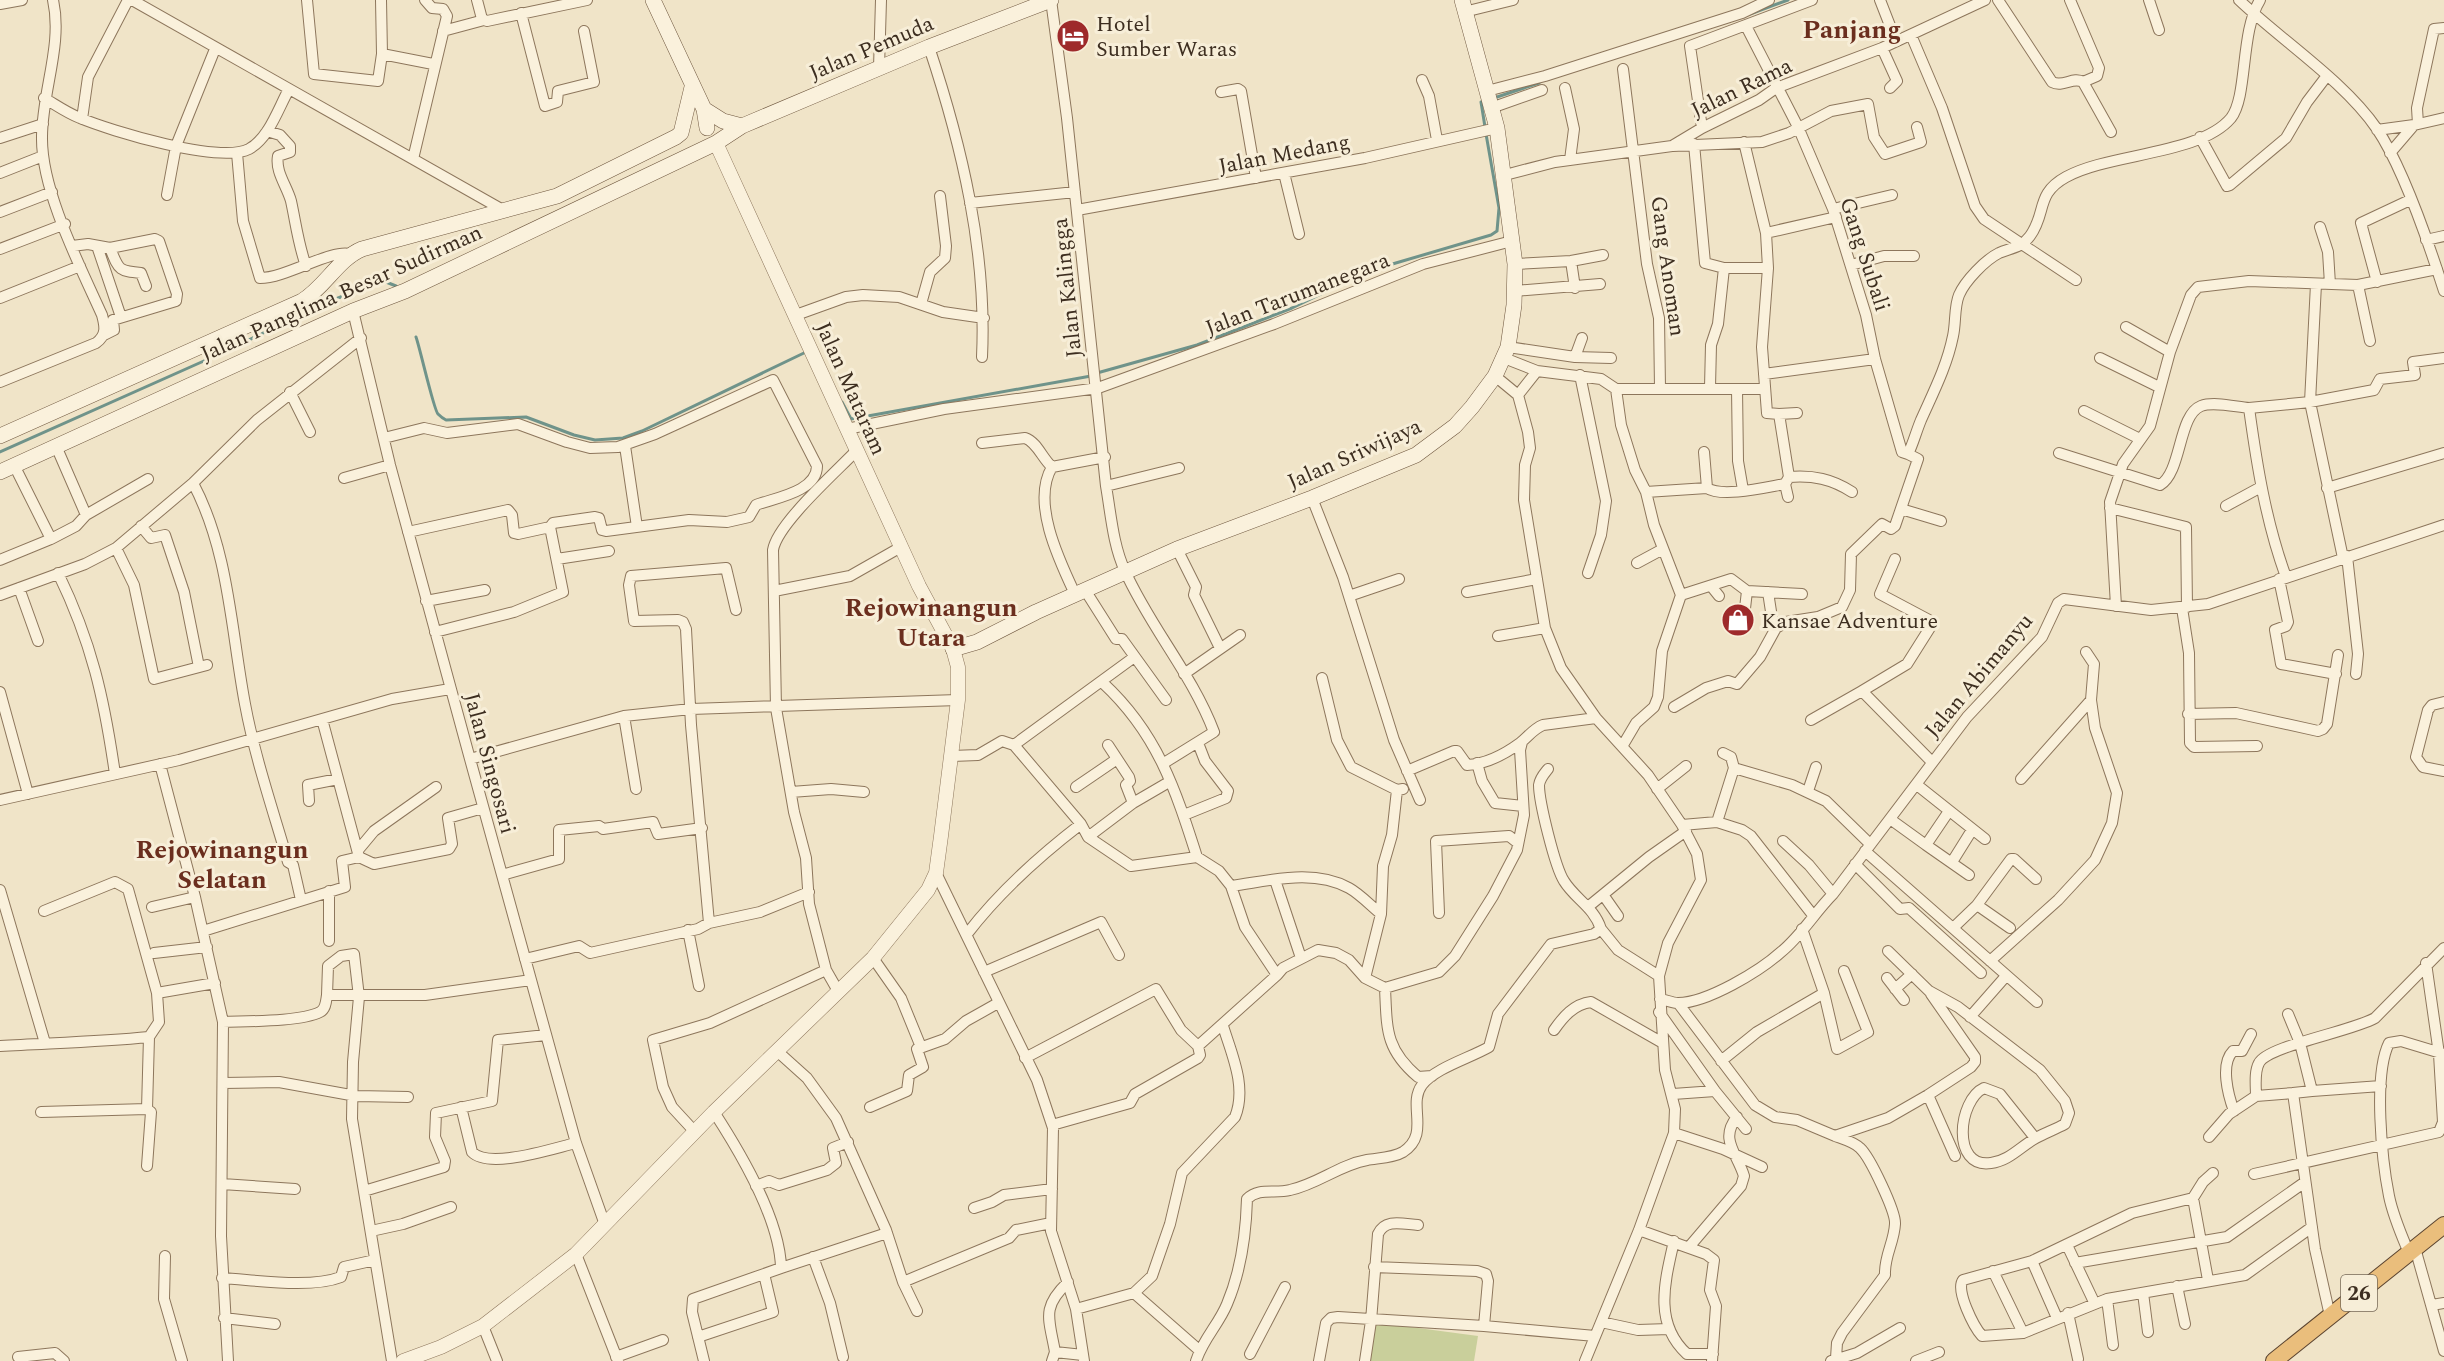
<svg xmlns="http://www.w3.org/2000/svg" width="2444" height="1361" font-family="Spectral,serif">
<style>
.green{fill:#c9cf9b}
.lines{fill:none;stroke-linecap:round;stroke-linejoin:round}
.stream{stroke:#6f938a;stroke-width:3}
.minor-casing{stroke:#8d765c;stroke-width:12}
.tertiary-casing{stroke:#8d765c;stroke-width:15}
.secondary-casing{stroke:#6f573f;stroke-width:16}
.trunk-casing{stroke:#5b4430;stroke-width:18}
.minor{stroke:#faf1dc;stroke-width:10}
.tertiary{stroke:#faf1dc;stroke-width:14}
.secondary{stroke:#faf1dc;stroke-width:15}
.trunk{stroke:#eabe7c;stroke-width:16}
.labels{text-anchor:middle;stroke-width:6;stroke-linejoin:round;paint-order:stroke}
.shield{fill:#f7eed8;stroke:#756857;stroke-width:1.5}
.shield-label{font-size:21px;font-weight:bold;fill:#3d2e20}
.poi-label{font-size:22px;fill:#3d2e20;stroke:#f7eed8;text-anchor:start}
.street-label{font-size:22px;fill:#3d2e20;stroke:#f7eed8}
.quarter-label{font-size:26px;font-weight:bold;fill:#6b2e1e;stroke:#f7eed8}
</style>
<rect width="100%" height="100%" fill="#f0e4c8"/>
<path class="green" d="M1373,1322l105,14 -4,25h-106z"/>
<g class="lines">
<path class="stream" d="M1750,14l38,-14
M1494,98l45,-15
M1485,101l-4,1 4,25
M416,337c4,11 18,74 22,77 1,1 6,5 8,6l80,-3 48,18 21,5 28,-2 19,-7 164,-79
M1097,373l100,-28 95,-37 58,-28 39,-15 102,-30 6,-4 2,-23 -13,-74
M842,402l9,17 240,-43
M0,452l224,-100 99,-48 48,-19 15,-3 10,4"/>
<g class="minor-casing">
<path id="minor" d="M132,0l371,210
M307,0l7,74 64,7 4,-27
M381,0l1,54 51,10
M477,0l5,19 5,2 100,-21
M1051,0l16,118 39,368c5,29 7,59 19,85 25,56 67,103 89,161l-50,31
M1880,0l16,41
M1998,0l54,82c11,6 21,-6 31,0l28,50
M2070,0l29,68 -2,8 -14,6
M2149,0l10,30
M2239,0c43,41 105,81 138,129 27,40 52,115 67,162
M0,4l22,-4
M1464,12l49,-12
M521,13l24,93 12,-4 1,-11 36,-9 -10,-51
M1746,26l52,101 35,82 33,106 9,44 27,93 6,2c5,-10 8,-22 13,-34 12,-27 26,-54 32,-84 3,-13 1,-29 6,-41 6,-14 26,-35 40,-42 12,-5 22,-5 31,-17 17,-23 5,-42 36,-59 43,-24 134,-22 165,-59 17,-22 9,-86 29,-118
M443,31l41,-11
M1911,35l31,73 33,98 9,13 92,61
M929,47c33,99 58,205 53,310
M1882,48l15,33 -7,7
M879,68l2,-68
M1623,69l24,195 12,54 1,70
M1422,80l7,16 8,44
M1565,88l9,41 -4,31
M1487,91l58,-15 197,-63 27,-13
M1221,92l17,-3 3,2 15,87
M44,98c12,7 23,15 36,20 31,13 140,46 169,31 20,-11 29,-40 40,-60
M1491,108l51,-18
M82,119l6,-42 40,-77
M2418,124l-1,-16 17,-79 10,-1
M1702,128l-12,-82 122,-46
M2377,130l37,-5
M267,131l13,4 10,11v6l-12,4c-3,16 9,30 13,45 5,23 7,42 15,65
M2200,137l27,49 3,-1 56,-47 21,-36 19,-25
M0,138l43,-14
M1744,142l22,91 2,35 -6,79 5,66 12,1 10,63
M1694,144l11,119 19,5h44
M1673,146l89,-4 27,-9 42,-22 37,-7 6,33 11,17 36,-12 -4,-15
M237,153l6,68 17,57c26,0 71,-29 90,-24
M2390,153l24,-28 30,-7
M413,159l34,-143 -4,-7 -11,-1 -7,-8
M0,173l43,-17
M1284,173l15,61
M1505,175l50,-13 117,-16 30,-18 57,-28 17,-12 106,-40 103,-48
M167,195l9,-49 39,-97
M970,203l105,-11
M1833,209l59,-14
M1077,210l288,-52 132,-30
M0,212l52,-20
M2320,227l8,25 2,32
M1766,233l70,-16
M2426,240l18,-4
M72,246l16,-2 22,4 45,-9 4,2 18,53 -1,7 -63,19 1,10 -10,5
M97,246l24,71
M110,248c9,22 8,23 31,25l5,13
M0,249l65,-25
M1571,261l4,27
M1515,264l56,-3 32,-6
M1851,265l33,-9h30
M2377,282l-16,-59 49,-23
M2316,284l-6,118 33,156
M2358,285l12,56
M1515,291l85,-7
M0,298l80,-32
M921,304l9,-32 15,-14 1,-12 -6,-50
M353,311l37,154 80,294 106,384 28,79
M796,315l50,-18 17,-2 36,2 44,15 41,6
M2126,327l44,25
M1508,347l67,10 36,1
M1575,357l7,-19
M1504,358l33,13
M2100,358l59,29
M1764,374l111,-15
M1580,375l26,126 -5,34 -13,38
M1495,376l23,19 10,37 2,16 -5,17 -1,35 21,128 16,40 35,50 52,57 34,50 15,29 4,26 -33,63 -9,33 6,94 10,39 -1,24 -35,97 -54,131
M0,382l96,-39c11,-8 9,-17 6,-28 -22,-49 -61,-125 -60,-178 0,-46 21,-92 11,-137
M1710,387l1,-42 7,-21 6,-56
M1616,389l5,36 14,45 11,22 8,33 27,70 -19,56 -4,46 -4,10 -18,16 -13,22
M1737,389l1,72 5,29
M290,392l20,40
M1518,395l19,-24 64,8 15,10h148
M2084,411l56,28
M1779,414l18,-1
M847,429l97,-20 154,-21 176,-64 149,-60 89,-23
M384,438l40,-10 23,5 71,-9 49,18 23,6 28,-1 37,-13 118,-54 44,86c0,26 -43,32 -61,39l-7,12 -22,5 -38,-2 -83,11 -4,-1 -3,-12 -4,-1 -42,6 -3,4 -32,7 -4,-1 -2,-18 -4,-5 -100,22
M982,443l43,-5c12,4 17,20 27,29l53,-10
M56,446l30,69
M625,446l12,81
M1704,452l3,36
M2059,453l101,32c22,-13 18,-70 41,-79 13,-5 35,1 48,2
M14,465l37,74 25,-13 10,-11 62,-36
M1052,467c-21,35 7,93 23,127
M344,478l46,-13
M193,483c36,68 38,147 52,221 10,54 28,106 43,158l5,3 8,35
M1785,484l3,13
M1106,486l73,-18
M2327,488l117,-35
M1646,492l61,-4c15,10 60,-1 78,-4l4,-7c24,-2 43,2 63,15
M1312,498l31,79 51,163 26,60
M2226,506l35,-19
M2110,508l76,19 1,80
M1901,509l40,12
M141,526l10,12 14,-3 19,57 15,75
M116,548l18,37 20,94 53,-14
M1177,549l19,38 -2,8 26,53
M2347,556l11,98 -2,20
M557,559l52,-8
M0,560l51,-21
M1637,563l26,-14
M58,573c34,70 46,125 57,201
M2286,577c-20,-55 -29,-111 -37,-169l61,-6 64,-12 6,-11 35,-4 -2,-13 31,-4
M2279,579l9,43 -2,4 -11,4 6,34 55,10
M1711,586l8,10
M19,588l19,53
M1085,590l31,49h6l44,61
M774,591l76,-15 51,-29
M1747,591l55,3
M1467,592l70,-13
M1768,592l6,39
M0,595l85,-31 31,-16 77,-65 64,-63 104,-82
M1681,595l50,-16 16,12 -3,26
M1349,596l50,-17
M426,601l59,-11
M2116,606l-6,-104 13,-38 27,-38 20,-74 21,-57 7,-8 51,-6 109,4 79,-16
M2182,608l7,45 1,90 4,4 63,-1
M435,632l79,-20 49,-20 -13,-65
M1498,636l47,-8
M1184,674l56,-39
M1322,678l15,62 14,27 46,23
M1103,683c54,50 72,105 94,174
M1862,691l45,-27 24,-38 -2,-6 -49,-26 15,-35
M0,692l28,102
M2444,702l-12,3 -4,5 -12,47 7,10 21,4
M1674,707l32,-19 22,-7 9,3 23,-27 16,-29 10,-6 32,-5 24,-10 8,-17 1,-36 31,-30 9,5 4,-3 23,-67 -10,-5
M2188,714l48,-1 82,18 5,-2 4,-5 11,-69
M624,716l12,73
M322,719l37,138
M1811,720l51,-29 69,70
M1108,745l21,32 1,4 -4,4 7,18
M952,756l26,-1 24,-14 12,4
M470,759l154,-43 67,-7 267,-9
M1477,763l5,18 13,22 28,3
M160,764l35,133 28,125 -2,214 7,125
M1734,768l58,17 34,16 43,42
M1407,771l47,-20h3l10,14c18,-1 38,-11 53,-22 8,-6 13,-14 23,-18l53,-7
M2021,779l70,-79
M1917,785l68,54
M1076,787l41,-28
M1657,789l29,-23
M1808,791l8,-24
M791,792l40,-3 33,3
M0,800l179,-40 213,-61 58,-10
M309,801l-1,-16 30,-6
M1949,811l-23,34 43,30
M1184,815l42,-17 2,-7 -23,-30 -7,-18
M1890,819l36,26
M1717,822l25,8 9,6 61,78
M1682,825l35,-3 17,-54 -3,-11 -8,-4
M1088,837l45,-34 36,-21
M1783,841l26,24 24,29
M359,849l15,-18 62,-44
M1865,851l172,151
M1952,862l20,-32
M1855,864l45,45 9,-1 72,65
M936,873l101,207 16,48 -2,103 25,78 8,52
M502,875l57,-16v-29l40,-4 4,3 50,-7 5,12 44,-6
M1275,880l26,78
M1231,886c38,-5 82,-18 118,2 11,6 22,18 32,26l-16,64
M0,890l45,153
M329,891v50
M1604,896l14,20
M1977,905l33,23
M1589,906l60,-49 37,-26
M152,907l43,-10
M44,911l71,-29 13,7 29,104
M1439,913l-3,-72 73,-5 9,7
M1381,914l2,-48 9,-31 5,-45 6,-1
M709,923l-18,-198 -5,-96 -3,-7 -5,-2 -44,1 -5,-36 2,-9 95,-8 10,42
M1953,928l24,-23 34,-46h3l22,20
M1601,929l17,21 41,26
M1802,929l22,64 13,56 31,-17 -24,-61
M688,930l11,56
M203,931l142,-44 -3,-26 17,-4 15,7 75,-15 3,-5 -4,-26 35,-10
M967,934c33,-43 71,-77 114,-110
M1888,951l41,40 29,16 82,63 25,31 4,12 -4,11c-9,5 -20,9 -29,14 -15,8 -27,23 -45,25 -40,6 -33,-63 -7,-75l16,6 35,44
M154,953l53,-6
M873,958l28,40 20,49
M525,959l54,-13 11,7 108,-24 11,-6 51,-11 49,-20
M1990,961l68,-61 37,-40 17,-37 5,-30 -22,-65 -4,-28 3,-36 -8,-12
M984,972l117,-50 18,33
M1277,975l6,-7 35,-18 18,3 13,7 16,18 20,10 54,-16 16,-16 38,-60 24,-46 7,-35 -4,-65 2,-8
M1887,978l17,22
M1385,988c2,41 0,61 33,89l14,-1
M1895,989l17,-15
M838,991l-12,-21 -17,-66 -3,-46 -12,-46 -18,-104 -3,-158c4,-26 63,-78 84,-100
M1931,994l44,63v5l-4,5 -43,28 27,61
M327,995l1,-29 13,-10 13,-2 5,43 -6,65 -1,57 40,242
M1660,999c6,1 13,4 18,4 29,0 82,-32 103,-51 20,-16 34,-40 52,-58l134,-177 75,-80 16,-34 6,-4 87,11 57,-6 236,-79
M1678,1003l77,102 20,12 22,3 38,16 53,-18 40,-23
M1659,1012l56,79 31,38
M2288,1014l12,29 12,48 -19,2 22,156 15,67
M1970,1017l36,-41
M223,1022c24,-1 77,0 97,-10 6,-3 6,-11 7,-17h98l106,-15
M1554,1030c9,-13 20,-26 37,-28l70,40
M0,1046c50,-3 99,-4 149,-9
M777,1051l30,27 29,40 50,112 17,52 106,-44 7,-8 35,-7
M1025,1058l131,-69 25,41 17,16 79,-71 -32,-48 -14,-41 -12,-15 -22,-14 -66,9 -43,-29 -7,-13 -67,-79 119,-87
M1721,1061l36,-29 67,-39
M223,1083l56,-1 77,14 52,1
M2312,1091l69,-5
M1673,1094l42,-3
M2256,1096c0,-10 -2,-24 3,-33 8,-17 94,-32 116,-45l69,-70
M461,1107l11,45c17,18 82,-4 104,-9
M870,1107l37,-16 2,-16 14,-8 -6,-18 28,-10 21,-18 32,-18
M2234,1111c-6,-16 -14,-47 -1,-60h9l9,-17
M41,1112l106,-3
M1052,1125l78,-22 5,-9 63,-36 2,-3 -2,-9
M695,1132l-23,-25 -9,-20 -10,-47 57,-17 116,-53
M1674,1133l49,16 39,18
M1835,1136c8,3 19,6 25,12 10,9 36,64 35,76 -1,19 -11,32 -10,51l-43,58 -5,10 -1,15
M2209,1137l20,-23 27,-18 37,-3
M147,1166l4,-54 -4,-3 2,-72 10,-15 -2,-29 58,-10
M2213,1173l-10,9 -10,16 -61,15 -100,48 -69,19c-8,10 11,47 19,56l41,-3 84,-34 138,-24 67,-48
M2254,1174l185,-42 4,-10 -4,-68 -13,-91
M222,1184l73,5
M756,1186l13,-5 10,4 48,-15 9,-7 -3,-15 15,-6
M364,1191l80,-24 1,-6 -10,-24 1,-24 56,-12 6,-61 48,-5
M2193,1198l15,82
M974,1208l18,-6 12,-7 48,-6
M1639,1230l67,24 8,6 -4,30 6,16 -4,55
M371,1231l32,-7 48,-17
M1674,1241c-9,40 -21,82 13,113h26
M2067,1245l27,57
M1689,1247l52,-61 3,-10c-7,-23 -25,-37 -7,-59
M2415,1248l29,103
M2409,1253c-8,-19 -16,-37 -20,-57 -7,-35 -16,-121 0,-153l12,-2 43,13
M576,1254l42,107
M165,1256l-1,43 18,62
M813,1257l17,46 13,54
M2032,1261l25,57
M2075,1263l152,-26 78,-55
M1374,1267l103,4 9,3 2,7 -4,45
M781,1268l106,-35
M1993,1271l30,62
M222,1278c34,2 88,11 119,-1l3,-10 31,-7
M903,1282l14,29
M2177,1286l8,38
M1134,1293l65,57
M2143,1293l5,39
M2107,1299l6,46
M2432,1305l12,-2
M1076,1309l58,-16 18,-17 18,-52 12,-51 53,-56c12,-30 -3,-62 -12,-91
M2068,1313l10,46
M224,1318l51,6
M1601,1322l37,8 31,-1
M483,1326l14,35
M698,1337l75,-25 -9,-38
M1055,1352c-6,-34 -14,-44 13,-70
M1250,1354l35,-67
M18,1357l37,-4 9,8
M616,1357l47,-17
M704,1361l-12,-49 1,-13 88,-31c-1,-48 -41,-116 -67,-156
M1052,1361l3,-9 28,3
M1196,1361c7,-22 23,-37 31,-57 14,-33 19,-70 20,-105 12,-12 28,-5 43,-9 28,-6 49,-25 77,-30 11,-2 26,-2 36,-8 28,-18 4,-47 19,-67 13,-17 48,-27 67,-38l9,-33 53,-70 43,-10 7,-5c-7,-22 -26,-30 -37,-48 -9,-14 -25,-79 -25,-96 1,-7 5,-11 9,-16
M1319,1361l7,-38 5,-5 7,-1 146,9 111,10
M1365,1361l6,-40 7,-87c7,-16 25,-10 40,-9
M1831,1361l26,-8 43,-25
M1916,1361l23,-9"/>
</g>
<g class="tertiary-casing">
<path id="tertiary" d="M403,1361l38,-14 42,-21 93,-72 138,-142 159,-154 55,-68 8,-17 5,-37 17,-136v-33l-5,-18 -34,-63 -203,-443"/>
</g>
<g class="secondary-casing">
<path id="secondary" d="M653,0l51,109 3,19
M704,109l19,12 19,5
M0,436l302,-135c23,-14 36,-42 60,-52l195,-53 119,-59 5,-4 11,-46
M0,472l353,-161 52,-20 311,-148 26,-17 187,-79 122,-47
M953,649l24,-7 59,-30 141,-63 135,-51 104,-43 39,-29 17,-19 23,-31 13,-29 6,-42 1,-41 -18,-136 -35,-128"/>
</g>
<g class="trunk-casing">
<path id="trunk" d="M2274,1361l170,-136"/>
</g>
<use href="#minor" class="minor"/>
<use href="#tertiary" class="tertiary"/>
<use href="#secondary" class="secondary"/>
<use href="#trunk" class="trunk"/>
</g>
<defs>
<g id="hotel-disc" transform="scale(1.725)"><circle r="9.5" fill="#9e2a2b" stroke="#f7eed8"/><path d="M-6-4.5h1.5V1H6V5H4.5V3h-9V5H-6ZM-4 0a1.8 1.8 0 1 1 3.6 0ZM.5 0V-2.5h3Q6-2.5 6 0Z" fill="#fff"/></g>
<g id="shop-disc" transform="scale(1.725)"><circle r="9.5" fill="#9e2a2b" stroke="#f7eed8"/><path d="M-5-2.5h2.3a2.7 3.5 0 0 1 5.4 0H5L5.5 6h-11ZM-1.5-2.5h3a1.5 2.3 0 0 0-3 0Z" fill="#fff"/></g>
</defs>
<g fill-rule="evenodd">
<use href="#hotel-disc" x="1073" y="36"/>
<use href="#shop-disc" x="1738" y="620"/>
</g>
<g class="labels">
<rect class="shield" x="2341" y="1275" width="36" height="36" rx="4.5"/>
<g class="shield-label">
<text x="2359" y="1300">26</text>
</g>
<g class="poi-label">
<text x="1096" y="31">Hotel<tspan x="1096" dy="25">Sumber Waras</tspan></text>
<text x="1761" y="628">Kansae Adventure</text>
</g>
<g class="street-label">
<text transform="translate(871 47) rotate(-23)" y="8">Jalan Pemuda</text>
<text transform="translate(1741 87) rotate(-26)" y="8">Jalan Rama</text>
<text transform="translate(1284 153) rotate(-11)" y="8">Jalan Medang</text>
<text transform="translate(1866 254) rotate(72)" y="8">Gang Subali</text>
<text transform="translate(1669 266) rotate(82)" y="8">Gang Anoman</text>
<text transform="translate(1066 288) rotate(-96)" y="8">Jalan Kalingga</text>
<text transform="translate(341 292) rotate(-24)" y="8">Jalan Panglima Besar Sudirman</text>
<text transform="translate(1297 293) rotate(-21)" y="8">Jalan Tarumanegara</text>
<text transform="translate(852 388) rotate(66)" y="8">Jalan Mataram</text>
<text transform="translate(1354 453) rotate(-24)" y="8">Jalan Sriwijaya</text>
<text transform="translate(1978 675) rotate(-50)" y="8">Jalan Abimanyu</text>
<text transform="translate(491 763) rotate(75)" y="8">Jalan Singosari</text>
</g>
<g class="quarter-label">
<text x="1852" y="38">Panjang</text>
<text x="931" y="616">Rejowinangun<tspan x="931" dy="30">Utara</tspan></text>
<text x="222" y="858">Rejowinangun<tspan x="222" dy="30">Selatan</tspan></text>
</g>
</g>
</svg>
